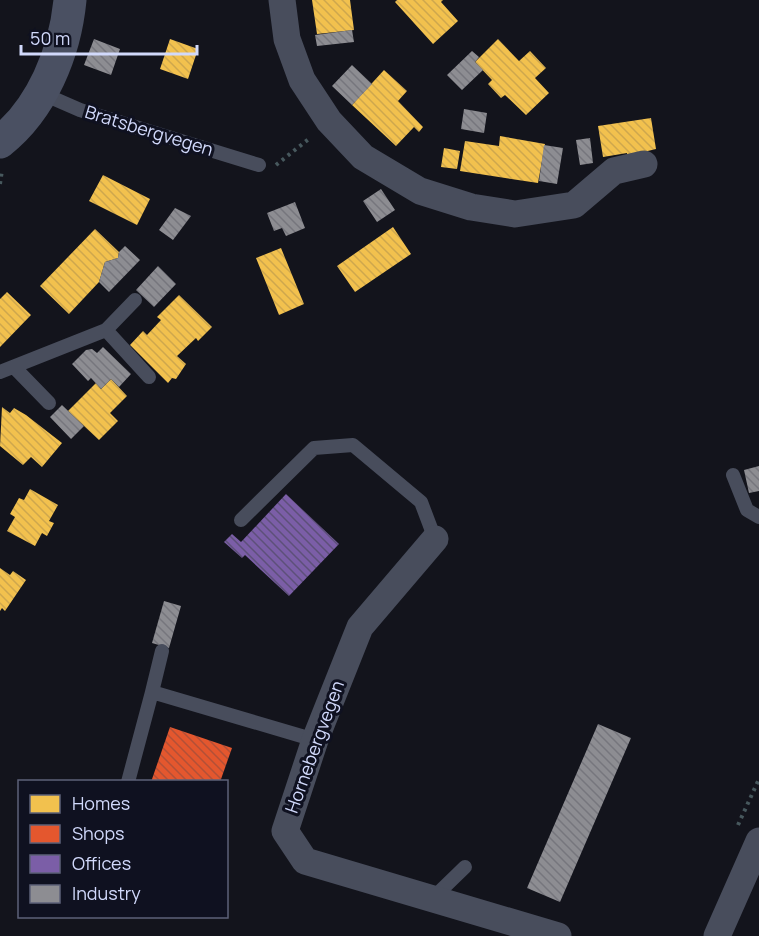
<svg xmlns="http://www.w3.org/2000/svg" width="759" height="936" font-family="Manrope,sans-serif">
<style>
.homes{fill:url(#homes-back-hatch)}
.shops{fill:url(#shops-back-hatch)}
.offices{fill:url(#offices-back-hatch)}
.industry{fill:url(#industry-back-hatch)}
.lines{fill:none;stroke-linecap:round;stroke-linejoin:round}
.path{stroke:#47585d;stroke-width:4;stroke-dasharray:3 4.5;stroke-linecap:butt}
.lane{stroke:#484d5c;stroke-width:14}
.street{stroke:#484d5c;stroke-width:27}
.secondary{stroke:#4a5062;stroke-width:33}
.labels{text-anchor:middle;stroke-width:6;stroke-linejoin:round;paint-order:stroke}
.street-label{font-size:18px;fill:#d1d9fb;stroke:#0f1120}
</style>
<defs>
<pattern id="homes-back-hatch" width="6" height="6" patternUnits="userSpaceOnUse" patternTransform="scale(1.5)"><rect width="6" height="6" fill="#f2c14e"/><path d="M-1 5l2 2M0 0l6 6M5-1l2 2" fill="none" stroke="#cea74d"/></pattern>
<pattern id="shops-back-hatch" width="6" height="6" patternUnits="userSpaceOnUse" patternTransform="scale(1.5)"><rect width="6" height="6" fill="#e4572e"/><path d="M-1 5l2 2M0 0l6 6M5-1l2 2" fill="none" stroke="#b25037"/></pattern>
<pattern id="offices-back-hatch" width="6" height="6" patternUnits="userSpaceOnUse" patternTransform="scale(1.5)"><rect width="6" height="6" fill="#7b5ea7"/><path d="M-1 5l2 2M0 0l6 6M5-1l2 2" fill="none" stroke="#5d5079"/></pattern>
<pattern id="industry-back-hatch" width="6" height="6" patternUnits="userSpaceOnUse" patternTransform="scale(1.5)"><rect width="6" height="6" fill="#8d8d92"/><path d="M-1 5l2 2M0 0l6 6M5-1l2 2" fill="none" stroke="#76767d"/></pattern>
</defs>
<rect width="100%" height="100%" fill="#13141c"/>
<path class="homes" d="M312,0h38l4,30 -37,4z
M397,0h46l-2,2 17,19 -25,23 -38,-42z
M170,39l28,10 -10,30 -28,-10z
M498,39l21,22 11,-10 16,17 -11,10 14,15 -23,22 -21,-20 -4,3 -13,-14 4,-4 -17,-18z
M384,70l23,21 -9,10 25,26 -4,5 -5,-5 -18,19 -44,-41z
M651,118l5,31 -29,7v-3l-24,4 -5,-31z
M500,136l45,8 -7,39 -78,-12 5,-30 34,5z
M444,148l16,3 -3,18 -16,-2z
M103,175l47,24 -13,26 -48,-24z
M393,227l18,27 -56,38 -18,-26z
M95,229l24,23 -1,6 -13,4 -6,20 -30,32 -29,-28z
M281,248l23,56 -25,11 -23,-57z
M7,292l24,23 -31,32v-48z
M179,295l33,32 -14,14 -2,-3 -19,18 9,8 -10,15 -4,-1 -4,5 -38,-38 13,-14 4,4 14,-15 -4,-3z
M111,379l16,17 -17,17 8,8 -19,19 -31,-29 28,-28 5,6z
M2,407l8,6 4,-5 12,7 36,28 -20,24 -11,-10 -8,8 -23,-19z
M30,489l28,16 -9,16 5,2 -7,13 -5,-3 -7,13 -28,-15 8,-14 -5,-3 9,-16 5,2z
M0,568l10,7 3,-4 13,9 -21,31 -3,-3 -2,3z"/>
<path class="shops" d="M170,727l62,21 -12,34h-69z"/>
<path class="offices" d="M286,494l53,50 -50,52 -44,-41 -3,3 -18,-16 8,-8 9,8z"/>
<path class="industry" d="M352,30l2,12 -37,4 -2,-11z
M94,39l26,10 -9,26 -27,-10z
M472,51l7,6 -4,5 8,8 -21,20 -15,-15z
M352,65l20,19 -20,21 -20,-19z
M464,109l23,4 -3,20 -23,-4z
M590,138l3,25 -13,2 -4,-25z
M544,145l19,3 -6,36 -18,-3z
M381,189l14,21 -18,12 -14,-21z
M295,202l10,26 -19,8 -4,-8 -8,3 -7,-18z
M175,208l16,8 -18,24 -14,-10z
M125,246l15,14 -31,32 -10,-10 6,-20 13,-4 1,-6z
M158,266l18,18 -22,23 -18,-17z
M103,347l28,27 -12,13 -8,-8 -10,10 -10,-11 -3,3 -16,-17 14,-14 6,-1 5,4z
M62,405l22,21 -13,13 -21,-22z
M759,466v25l-10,2 -5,-23z
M164,601l17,5 -12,42 -17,-5z
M598,724l33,14 -71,164 -33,-14z"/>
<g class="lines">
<path class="path" d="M276,165l34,-27
M0,184l2,-14
M738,825l21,-46"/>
<path class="lane" d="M41,93l39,17 179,55
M106,330l43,47
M14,367l35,36
M0,372l106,-42 29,-30
M733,475l14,35 12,7
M241,520l73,-72 39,-3 68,57 14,37
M152,692l10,-41
M128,782l24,-90 163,48
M432,899l33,-32"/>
<path class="street" d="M282,0l5,39 15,41 27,41 34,36 57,34 51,16 44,7 59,-9 40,-34 30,-7
M435,539l-75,88 -45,113 -30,91 20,30 253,75
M717,936l42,-95"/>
<path class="secondary" d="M0,142c42,-33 65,-90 70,-142"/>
</g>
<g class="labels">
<g class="street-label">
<text transform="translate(149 131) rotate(17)" y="6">Bratsbergvegen</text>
<text transform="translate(315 747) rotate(-70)" y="6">Hornebergvegen</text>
</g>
</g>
<rect x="18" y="780" width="210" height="138" fill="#0f1120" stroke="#5d6178" stroke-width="1.5"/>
<rect x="30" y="795" width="30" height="18" fill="#f2c14e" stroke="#5d6178" stroke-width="1.5"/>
<text x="72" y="810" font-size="18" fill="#d1d9fb">Homes</text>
<rect x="30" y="825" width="30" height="18" fill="#e4572e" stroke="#5d6178" stroke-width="1.5"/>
<text x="72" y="840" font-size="18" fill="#d1d9fb">Shops</text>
<rect x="30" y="855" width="30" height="18" fill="#7b5ea7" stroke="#5d6178" stroke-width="1.5"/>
<text x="72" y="870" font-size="18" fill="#d1d9fb">Offices</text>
<rect x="30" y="885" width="30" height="18" fill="#8d8d92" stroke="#5d6178" stroke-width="1.5"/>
<text x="72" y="900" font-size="18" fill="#d1d9fb">Industry</text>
<path d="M21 45v9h176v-9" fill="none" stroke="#d1d9fb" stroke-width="3"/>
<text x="30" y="45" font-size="18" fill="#d1d9fb" stroke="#0f1120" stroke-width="4.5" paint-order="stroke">50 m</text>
</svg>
